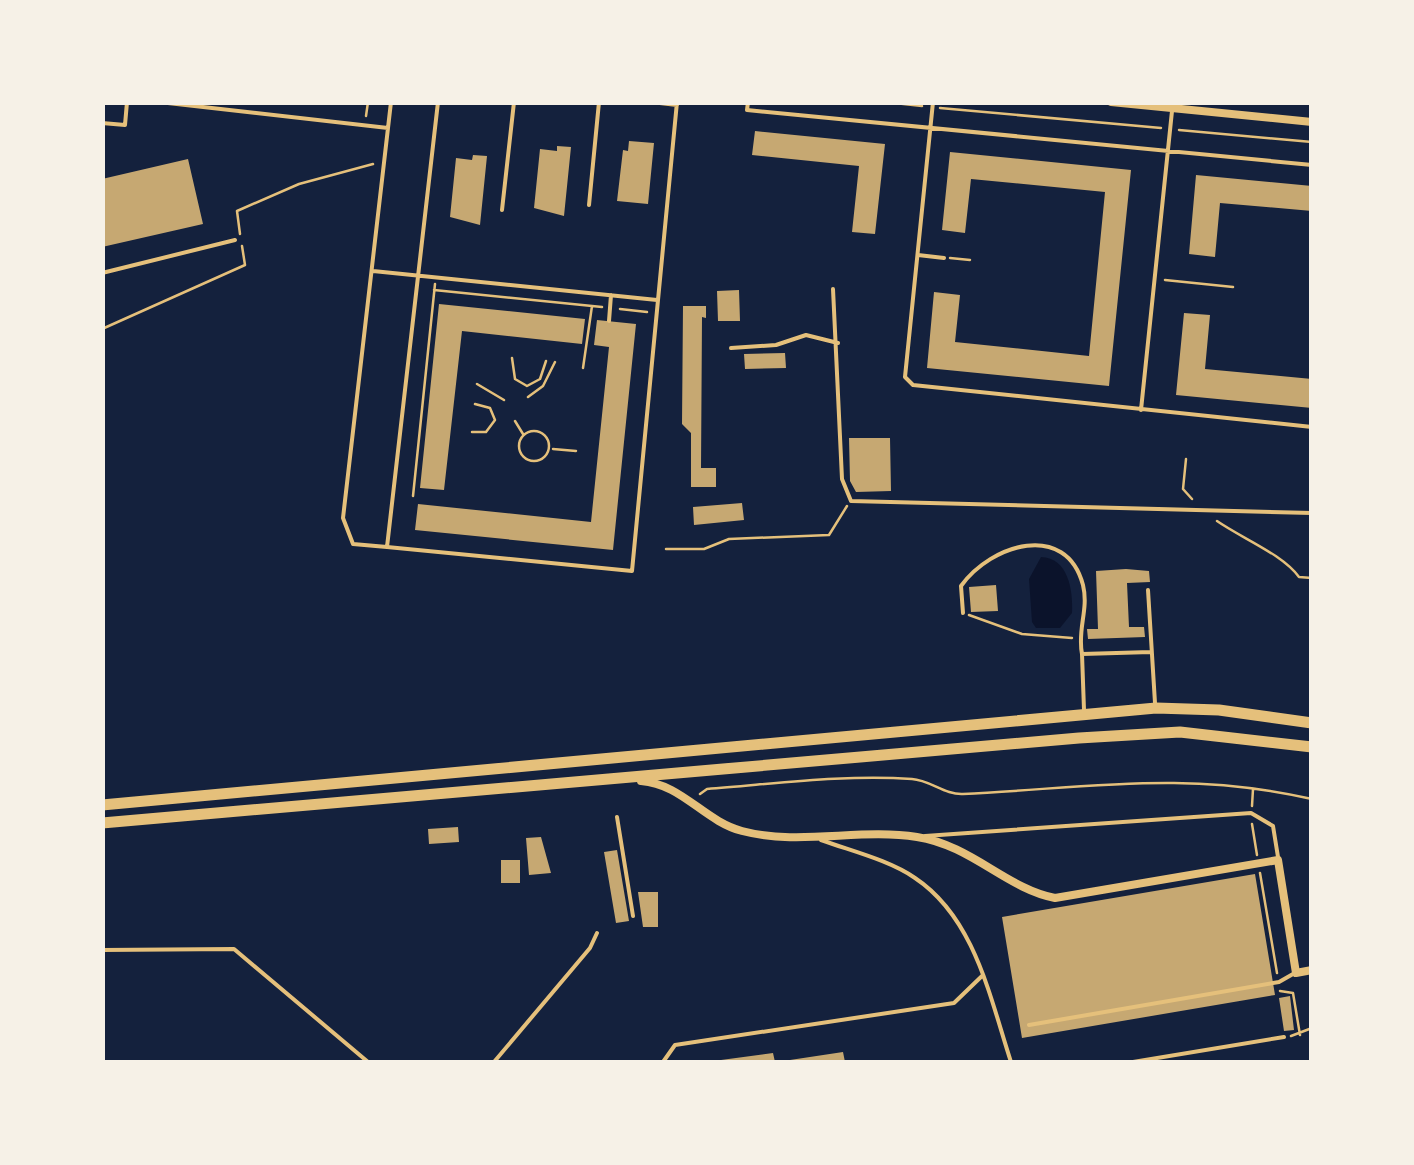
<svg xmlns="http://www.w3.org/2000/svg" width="1414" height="1165" font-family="Inter,sans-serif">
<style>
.water{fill:#0b132b}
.building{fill:#c6a872}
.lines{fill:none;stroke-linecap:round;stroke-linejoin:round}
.path{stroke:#e5c07b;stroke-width:2.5}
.service{stroke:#e5c07b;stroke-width:4}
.minor{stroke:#e5c07b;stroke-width:8}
.primary{stroke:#e5c07b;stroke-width:11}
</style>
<rect width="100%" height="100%" fill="#14213d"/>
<path class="water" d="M1041,557c27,1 32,32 31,56l-12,15h-24l-4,-6 -3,-43z"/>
<path class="building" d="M755,131l130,13 -10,90 -23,-2 7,-66 -107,-11z
M629,141l25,2 -6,61 -31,-3 6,-51 5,1z
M557,146l14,1 -7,69 -30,-8 6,-59 17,2z
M950,152l181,18 -22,216 -182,-18 7,-76 26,3 -5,47 134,14 16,-164 -134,-13 -6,54 -23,-3z
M473,155l14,1 -7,69 -30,-8 6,-59 16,2z
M188,159l15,65 -101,23v-68z
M1196,175l116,11v25l-92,-8 -5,54 -26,-3z
M739,290l1,31h-22l-1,-30z
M439,304l146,15 -3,25 -120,-13 -18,159 -24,-2z
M683,306h23v12l-4,-1 -1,151h15v19h-25v-54l-9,-9z
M1184,313l26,2 -5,54 107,10v29l-136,-13z
M597,320l39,4 -23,226 -198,-20 3,-26 173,18 18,-175 -15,-2z
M785,353l1,15 -41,1 -1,-15z
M849,438h41l1,53 -35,1 -6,-11z
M742,503l2,17 -50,5 -1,-18z
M1126,569l23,2 1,11 -23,1 2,44h15l1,10 -57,2 -1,-10h11l-2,-58z
M996,585l2,26 -27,1 -2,-25z
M458,827l1,15 -30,2 -1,-15z
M541,837l10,36 -22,2 -3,-37z
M617,850l12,71 -13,2 -12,-71z
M501,860h19v23h-19z
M1255,874l20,121 -253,43 -20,-121z
M638,892h20v35h-15z
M1290,996l4,34 -10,1 -5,-33z
M843,1052l2,10h-55v-2z
M773,1053l2,9h-54v-2z"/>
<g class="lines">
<path class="path" d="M885,102l37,4
M940,108l221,20
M366,116l2,-14
M1179,130l133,12
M240,234l-3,-23 62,-27 74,-20
M950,258l20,2
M1165,280l68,7
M434,290l168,17
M620,309l27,3
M102,329l143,-64 -3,-19
M512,358l3,21 12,7 13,-7 6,-18
M583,368l9,-62
M477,384l27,16
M528,397l15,-11 12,-24
M515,421l8,13
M519 446a15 15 0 1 1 30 0a15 15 0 1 1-30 0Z
M472,432h14l9,-12 -5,-12 -15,-4
M553,449l23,2
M1186,459l-3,30 9,10
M413,496l22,-212
M1217,521c26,18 65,33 82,56l13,1
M666,549h38l25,-10 100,-4 18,-29
M969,615l53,19 50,4
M700,794l7,-5c67,-5 138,-15 205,-10 18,1 33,16 51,15 125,-6 222,-24 349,5
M1252,806l1,-17
M1252,824l5,31
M1260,873l17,100
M1280,991l13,2 7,42
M1291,1036l21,-8"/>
<path class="service" d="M159,102l229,26
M438,102l-51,445 245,24 45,-469
M651,102l26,3
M748,102l-1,8 565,55
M933,102l-28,275 8,8 399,42
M102,123l23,2 2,-23
M589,205l10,-103
M502,210l12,-108
M918,255l26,3
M373,271l284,29
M102,273l133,-33
M833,289l9,190 9,22 461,12
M609,321l2,-26
M731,348l45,-3 30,-10 32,8
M1141,410l31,-299
M387,547l-34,-3 -10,-26 48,-416
M1148,590l7,113
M963,613l-2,-27c30,-42 105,-65 122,-1 6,25 -6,44 -1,69
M1084,710l-2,-56 69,-2
M617,817l16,99
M925,836l326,-23 22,13 5,31
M821,840c30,11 68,20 94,38 60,40 75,120 96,184
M102,950l132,-1 134,113
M1029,1025l250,-43 14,-8
M494,1062l96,-114 7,-15
M663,1062l12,-17 279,-42 28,-27
M1133,1062l151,-25"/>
<path class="minor" d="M1111,102l201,20
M641,781c41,3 63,40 101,50 57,15 118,-3 175,6 54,8 90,52 138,61l223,-38 18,113 16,-3"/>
<path class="primary" d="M102,805l1054,-97 63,2 93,13
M102,823l977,-85 101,-6 132,15"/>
</g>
<rect width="1414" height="1165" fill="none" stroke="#f6f1e7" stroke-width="210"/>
</svg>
